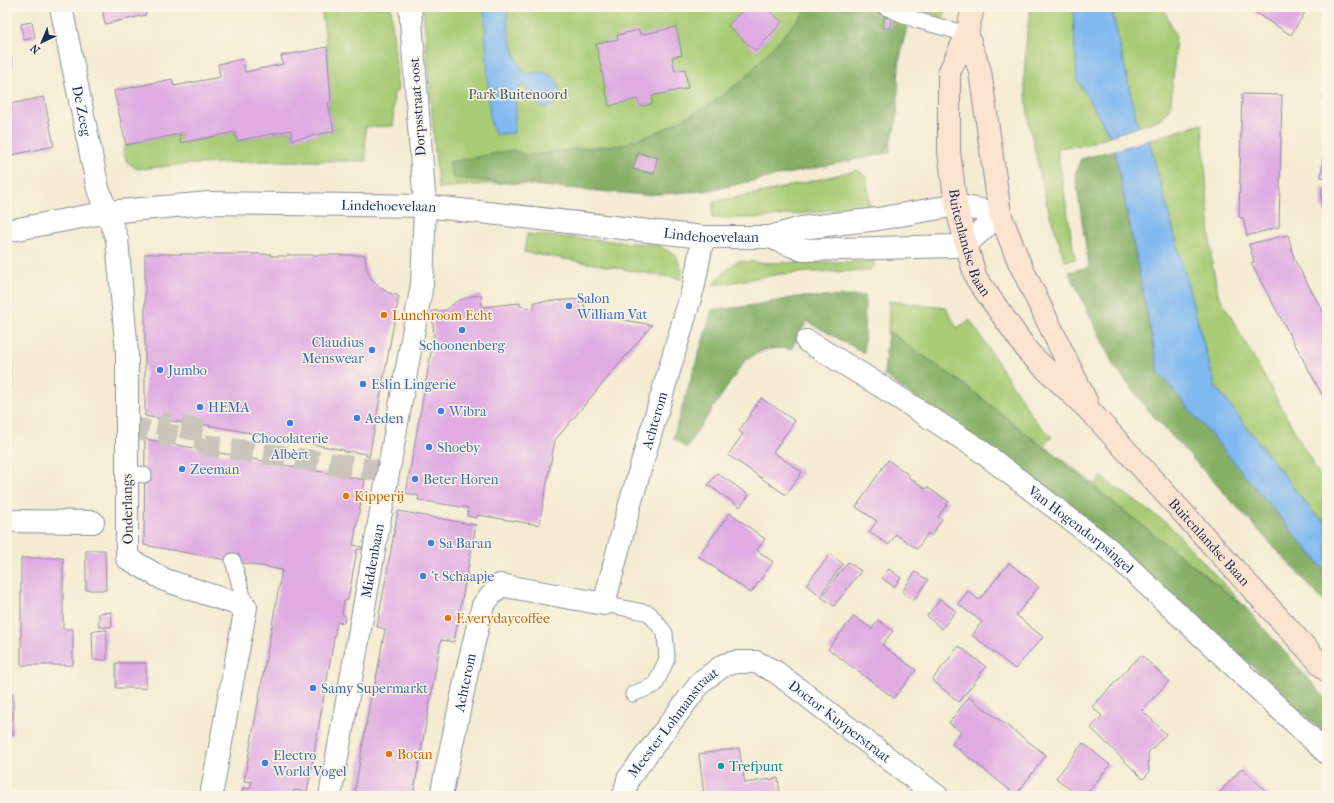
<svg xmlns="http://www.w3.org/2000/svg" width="1334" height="803" font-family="'IM FELL French Canon',serif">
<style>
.green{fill:#a8cb74;stroke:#627d69}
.forest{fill:#86af66;stroke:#506f62}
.water{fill:#80b8f0;stroke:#4e74a7}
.building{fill:#e0ace3}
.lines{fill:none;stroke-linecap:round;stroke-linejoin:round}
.street-tunnel{stroke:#c9c5bb;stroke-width:22;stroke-dasharray:22 11;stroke-linecap:butt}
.lane-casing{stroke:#888d98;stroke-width:17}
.street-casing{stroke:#888d98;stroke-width:24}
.secondary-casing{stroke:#888d98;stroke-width:24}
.lane{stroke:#fff;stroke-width:15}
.street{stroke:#fff;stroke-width:22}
.secondary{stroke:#fde4d1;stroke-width:22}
.shop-dot{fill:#3f7fe0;stroke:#fcf5e5;stroke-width:1.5}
.food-dot{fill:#e8710a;stroke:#fcf5e5;stroke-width:1.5}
.culture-dot{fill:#0f9aa8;stroke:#fcf5e5;stroke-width:1.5}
.labels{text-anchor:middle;stroke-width:3;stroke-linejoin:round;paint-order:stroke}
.park-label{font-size:14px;fill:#3e5664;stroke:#fcf5e5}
.street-label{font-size:14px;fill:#1b2f5e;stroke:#fcf5e5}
.shop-label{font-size:14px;fill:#366cbe;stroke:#fcf5e5;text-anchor:start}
.food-label{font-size:14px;fill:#c56008;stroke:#fcf5e5;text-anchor:start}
.culture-label{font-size:14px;fill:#0d838f;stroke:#fcf5e5;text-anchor:start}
</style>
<rect width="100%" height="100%" fill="#fcf5e5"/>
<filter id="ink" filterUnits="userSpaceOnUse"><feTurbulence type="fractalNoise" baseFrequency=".025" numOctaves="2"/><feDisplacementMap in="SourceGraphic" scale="8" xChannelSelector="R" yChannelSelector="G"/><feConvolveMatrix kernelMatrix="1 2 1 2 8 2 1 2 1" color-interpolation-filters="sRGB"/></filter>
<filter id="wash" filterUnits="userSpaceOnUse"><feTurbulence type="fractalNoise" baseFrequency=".012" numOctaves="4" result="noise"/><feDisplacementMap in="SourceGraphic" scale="16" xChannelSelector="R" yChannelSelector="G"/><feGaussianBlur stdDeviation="0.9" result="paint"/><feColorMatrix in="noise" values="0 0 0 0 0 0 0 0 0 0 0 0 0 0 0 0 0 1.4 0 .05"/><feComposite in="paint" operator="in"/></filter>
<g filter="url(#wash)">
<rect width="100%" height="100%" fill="#f4ebd2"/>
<path class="green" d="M321,7h70l7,84 -4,1 -1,34 -28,1 1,34h-98l-89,4 -42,4 -10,-7 -4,-11 3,-6 54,-11 2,9 53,-11 2,9 54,-11 1,9 42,-8 -6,-28 3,-1 -4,-55z
M423,7h471l-4,6v140l-452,35z
M928,7h18l-3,11 -17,-5z
M1031,7h42l4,72 33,57 -26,9 -27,3 18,111 -10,2 -18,-56 -18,-82 -5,-44 3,-47z
M1111,7h52l13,30 -5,66c-6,17 -17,19 -33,24z
M1202,124l10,139 6,31 109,195v34l-14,-10 -98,-127 -66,-246z
M858,170l9,8 3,28 -110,12h-48l1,-16 56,-11z
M527,234l130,11 19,10 6,16 -1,8 -157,-27z
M737,261l31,2 106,-2 1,4 -6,6c-32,1 -64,0 -95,4 -21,3 -40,8 -61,10l4,-6z
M889,301l57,7 11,20 13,-8 65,100 17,17 -8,8 51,40 6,-8 67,47 76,82 -279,-221 -77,-54z"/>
<path class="forest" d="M809,7h103c-4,17 -9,34 -12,51 -5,32 4,69 -17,96l-178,37 -61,4 -191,-17 -4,-16 64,-12 14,6 55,-8 40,-3 38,-14 47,-25 36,-26z
M1115,150l44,223 168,200v32l-178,-194 -35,-45 -45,-94 20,-5 -14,-93 6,-15z
M865,296l-1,57 -57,-32 -16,28c-21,-2 -30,0 -47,13l-58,86 -13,-10 39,-128 30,-3 56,-10z
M888,331l77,54 279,221 83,94v36l-78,-73 -142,-125 -223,-163z"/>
<path class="water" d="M484,7h25c-6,15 6,56 17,67 6,0 13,-3 19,-1 25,7 14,47 -9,31 -7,-5 -6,-13 -12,-19l-4,2 -3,4 -3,42 -19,1 -5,-13z
M1073,7h38l27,120 -28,9 -33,-57z
M1149,140l66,246 98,127 14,10v50l-168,-200 -44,-223z"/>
<g id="blocks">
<path class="building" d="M102,7h42l2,8 -41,9z
M745,7h20l17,15 -26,29 -28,-25z
M1246,7h62l-17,28z
M884,17l7,1 -1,10h-8z
M32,22l3,16 -11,2 -3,-16z
M676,27l6,28 -10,2 3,14 10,-2 3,19 -36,8v8l-11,2 -4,-7 -28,7 -13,-62 22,-5 -1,-4 22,-5 1,5z
M327,47l4,55 -3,1 6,28 -42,9 -1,-10 -54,11 -2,-9 -54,11 -1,-9 -54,11 -12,-54 58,-12 2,7 46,-9 -2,-13 25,-5 2,13 38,-8 -2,-8z
M10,52l3,17 -6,2v-18z
M1242,94l40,1 -3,132 -32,9 -4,-18 -4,-1z
M1324,95h3v20h-4z
M44,97l10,49 -47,10v-44l5,-1 -2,-7z
M1323,126h4v20h-5z
M638,153l19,5 -3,16 -21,-5z
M1323,157h4v21l-6,-1z
M1322,188h5v21l-6,-1z
M1288,235l6,24 33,60v80l-2,1 -74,-137 3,-1 -5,-18z
M145,254h126v2h16v-1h78l1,11 4,11 8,9 9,6 12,4 -30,161 -3,-1 1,-2 -20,-3v2l-3,-1v-2l-154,-28 -1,2 -44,-8z
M481,295l1,12 38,-4v3l14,3v-7l49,-3 2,14 67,12 -97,115 -16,85 -61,-10 -1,3 -10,-2 1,-8 -50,-8 1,-4 -13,-3 28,-157 -2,-25 14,-1 11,-9 15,-5z
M7,360h3v31h-3z
M761,398l34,23 -22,31 29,20 -16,23 -58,-40 15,-21 -4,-3z
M145,439l220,41 -12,65 9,2v2h-5l-9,51 -4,1 -2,12 3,4 -1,6 -7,-1 -30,170 -13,-2 -1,6h-52l2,-8 7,1 2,-7 -8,-1 38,-211 -138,-25z
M888,460l21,15 -1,2 18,12 1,-2 22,15 -11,15 4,2 -11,17 -3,-3 -11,16 -21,-15 -7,11 -20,-13 8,-11 -21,-14z
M717,473l32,22 -9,12 -32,-22z
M398,511l78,14 -22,117 -13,-2 -28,156h-59l17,-100h2l12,-67 -8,-2z
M730,513l35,26 -8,11 16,12 -22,31 -53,-37z
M86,550h19l1,40h-20z
M830,554l13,10 -23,31 -14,-10z
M21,558h42v71h10v36h-52z
M848,562l13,9 -27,35 -13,-9z
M1009,563l30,24 -23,28 27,22 -28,32 -43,-34 10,-13 -24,-18 10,-13 11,9z
M889,569l12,9 -7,9 -12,-9z
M915,572l13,8 -14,20 -12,-8z
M940,599l16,12 -14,18 -15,-13z
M111,612l1,15h-13v-14z
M854,616l18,13 6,-9 15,11 -11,14 34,25 -22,28 -66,-49z
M107,630v30h-14l-1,-29z
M959,646l27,21 -27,35 -27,-22z
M1141,655l28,26 -27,29 24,24 -18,19 1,20 -6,6 -52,-51 11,-12 -10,-9z
M116,663h30v25h-30z
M7,693h6v42h-6z
M969,697l77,58 -30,40 -64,-51 9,-12 -12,-9z
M1083,743l27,22 -25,31h-7l-22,-18z
M739,748l6,35 33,-5 2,18 -76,-1 -5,-41z
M1242,768l28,27 -1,1h-49l-2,-2z"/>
</g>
</g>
<g filter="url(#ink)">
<use href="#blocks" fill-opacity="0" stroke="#888d98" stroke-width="1"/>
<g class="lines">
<path class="street-tunnel" d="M127,426l39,10 2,-12 39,8 -2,13 183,27"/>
<g class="lane-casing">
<path id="lane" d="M885,7l31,13 51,14
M126,472l18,3
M233,561l13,46
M604,604l45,9 16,20 2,26 -12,26 -22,9"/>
</g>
<g class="street-casing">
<g id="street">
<path id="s1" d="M61,7l37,182 19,50 10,114v205l38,22 81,27 -35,189"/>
<path id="s2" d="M7,231l101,-19 101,-9 216,3 278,31h67l31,-9 77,-9 78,-14 44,9"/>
<path d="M770,237l33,13 151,-4 12,-2 34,-30"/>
<path id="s3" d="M807,341l72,44 98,63 133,102 217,203"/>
<path d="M7,521l86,1"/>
<path id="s4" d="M330,796l92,-512 3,-78 -15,-199"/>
<path id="s5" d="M441,796l29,-138 13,-53 17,-20 104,19 26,-100 64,-219 9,-48"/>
<path id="s6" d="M624,796l4,-17 74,-98 22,-16 12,-3h20l20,10 161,124"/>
</g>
</g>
<g class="secondary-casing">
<g id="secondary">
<path id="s7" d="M973,7l-6,27 -18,39v79l7,53 10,39 10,34 53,75 63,60 235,258"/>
<path d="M967,34l13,37 20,143 19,48 68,141"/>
</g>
</g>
<use href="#lane" class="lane"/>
<use href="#street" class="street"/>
<use href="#secondary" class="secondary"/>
</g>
</g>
<g class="shop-dot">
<circle cx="569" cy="306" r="4"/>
<circle cx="462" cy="330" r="4"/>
<circle cx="372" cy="350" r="4"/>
<circle cx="160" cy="370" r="4"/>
<circle cx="363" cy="384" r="4"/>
<circle cx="200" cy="407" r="4"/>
<circle cx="441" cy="411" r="4"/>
<circle cx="357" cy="418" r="4"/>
<circle cx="290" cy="423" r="4"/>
<circle cx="429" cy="447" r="4"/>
<circle cx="182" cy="469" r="4"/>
<circle cx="415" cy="479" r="4"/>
<circle cx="431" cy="543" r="4"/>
<circle cx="423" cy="576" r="4"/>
<circle cx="313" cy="688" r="4"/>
<circle cx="265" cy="763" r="4"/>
</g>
<g class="food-dot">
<circle cx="384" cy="315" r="4"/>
<circle cx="346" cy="496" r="4"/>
<circle cx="448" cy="618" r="4"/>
<circle cx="389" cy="754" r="4"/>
</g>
<circle class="culture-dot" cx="721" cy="766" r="4"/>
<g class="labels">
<g class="park-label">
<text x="518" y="99">Park Buitenoord</text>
</g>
<g class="street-label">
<text transform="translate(417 107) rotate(-94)" y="5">Dorpsstraat-oost</text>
<text dy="5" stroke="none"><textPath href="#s1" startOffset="106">De Zeeg</textPath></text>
<text dy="5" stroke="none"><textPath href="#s2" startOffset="384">Lindehoevelaan</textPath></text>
<text dy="5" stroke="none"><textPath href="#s2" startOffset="708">Lindehoevelaan</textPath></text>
<text dy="5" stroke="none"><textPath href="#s7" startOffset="243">Buitenlandse Baan</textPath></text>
<text dy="5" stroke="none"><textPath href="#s5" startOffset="518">Achterom</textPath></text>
<text transform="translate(127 509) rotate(-91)" y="5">Onderlangs</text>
<text dy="5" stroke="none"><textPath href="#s3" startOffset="333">Van Hogendorpsingel</textPath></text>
<text dy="5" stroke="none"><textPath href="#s7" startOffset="632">Buitenlandse Baan</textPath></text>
<text dy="5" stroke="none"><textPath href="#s4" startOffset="239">Middenbaan</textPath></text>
<text dy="5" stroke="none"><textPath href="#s5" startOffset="116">Achterom</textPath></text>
<text dy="5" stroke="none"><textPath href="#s6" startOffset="303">Doctor Kuyperstraat</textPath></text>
<text dy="5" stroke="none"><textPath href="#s6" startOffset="90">Meester Lohmanstraat</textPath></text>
</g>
<g class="shop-label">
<text x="577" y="303">Salon<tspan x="577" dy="16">William Vat</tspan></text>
<text x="364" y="347" text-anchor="end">Claudius<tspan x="364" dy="16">Menswear</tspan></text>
<text x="462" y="350" text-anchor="middle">Schoonenberg</text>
<text x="168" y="375">Jumbo</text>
<text x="371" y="389">Eslin Lingerie</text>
<text x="208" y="412">HEMA</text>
<text x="449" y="416">Wibra</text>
<text x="365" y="423">Aeden</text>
<text x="290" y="443" text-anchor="middle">Chocolaterie<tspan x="290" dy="16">Albèrt</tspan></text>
<text x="437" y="452">Shoeby</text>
<text x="190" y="474">Zeeman</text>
<text x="423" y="484">Beter Horen</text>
<text x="439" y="548">Sa Baran</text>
<text x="431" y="581">'t Schaapje</text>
<text x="321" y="693">Samy Supermarkt</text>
<text x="273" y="760">Electro<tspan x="273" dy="16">World Vogel</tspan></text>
</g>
<g class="food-label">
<text x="392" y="320">Lunchroom Echt</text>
<text x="354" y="501">Kipperij</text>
<text x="456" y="623">E.verydaycoffee</text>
<text x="397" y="759">Botan</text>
</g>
<g class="culture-label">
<text x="729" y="771">Trefpunt</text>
</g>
</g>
<rect width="1334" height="803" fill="none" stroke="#fcf5e5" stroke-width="24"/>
<g transform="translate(42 42) rotate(224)" stroke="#fcf5e5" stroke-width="3" paint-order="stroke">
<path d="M0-3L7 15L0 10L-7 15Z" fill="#1b2f5e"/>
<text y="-6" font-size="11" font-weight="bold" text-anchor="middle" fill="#1b2f5e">N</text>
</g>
</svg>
